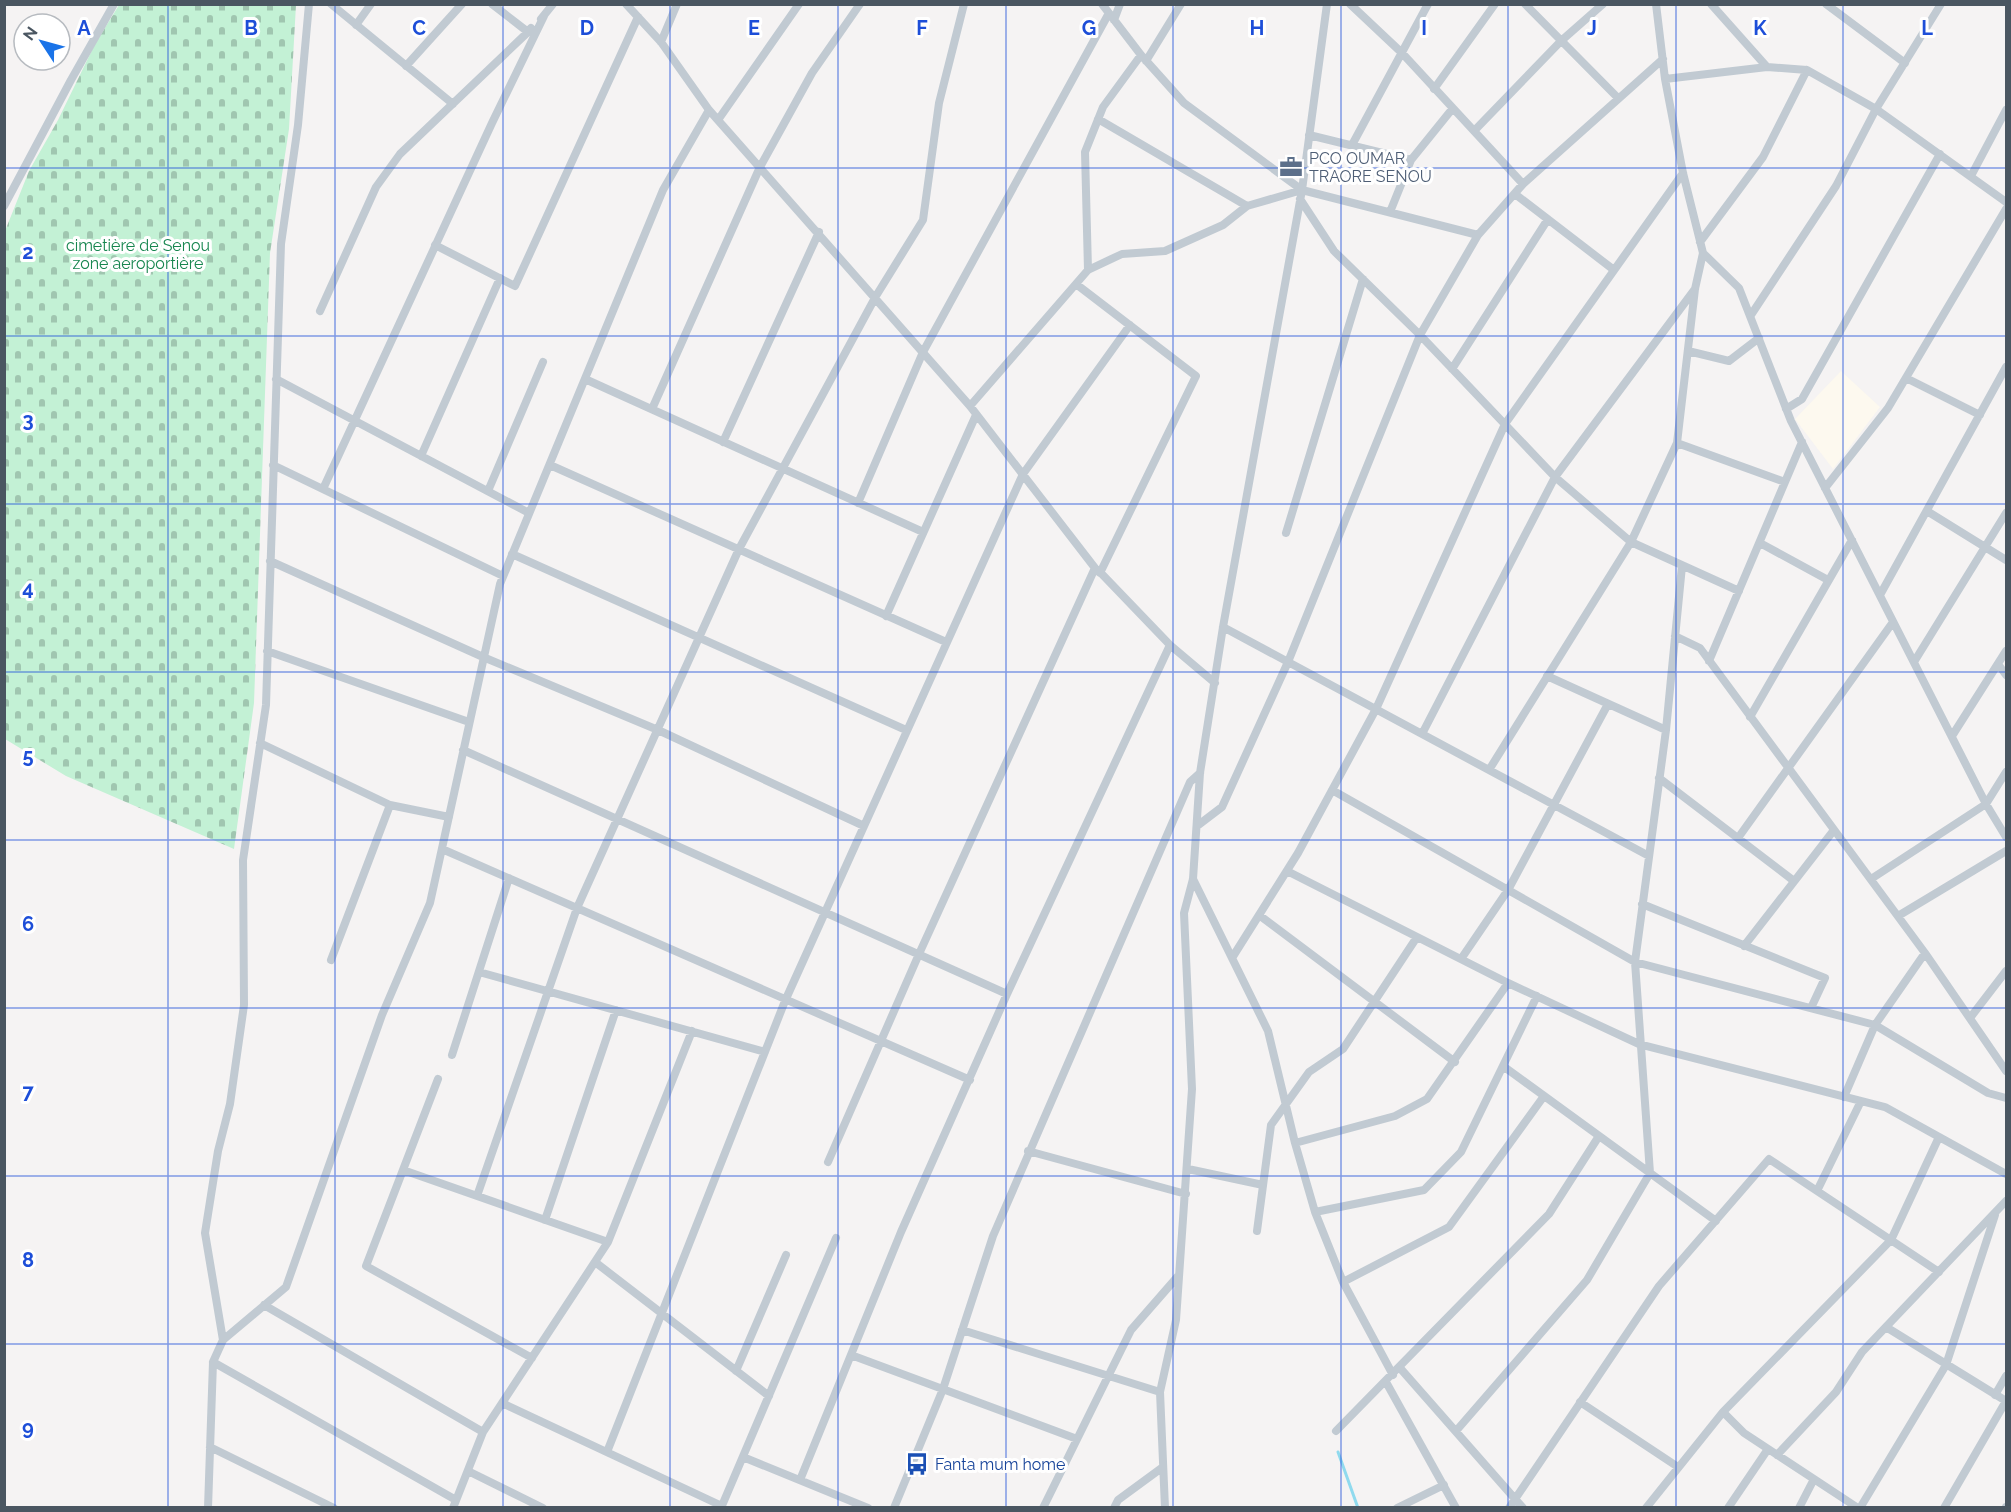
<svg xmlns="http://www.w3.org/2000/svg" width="2011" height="1512" font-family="Raleway,sans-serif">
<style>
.commercial{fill:#fdf9ef}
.cemetery{fill:url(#cemetery-stones)}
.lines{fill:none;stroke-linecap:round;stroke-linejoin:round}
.stream{stroke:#90daee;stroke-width:3}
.minor{stroke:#c1cad2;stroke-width:8}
.grid{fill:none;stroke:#1d4ed8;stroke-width:1.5;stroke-opacity:0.55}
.labels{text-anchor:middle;stroke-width:6;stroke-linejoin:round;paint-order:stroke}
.service-label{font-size:16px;fill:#4e5e75;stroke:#fff;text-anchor:start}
.park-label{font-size:16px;fill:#17864f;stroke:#fff}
.transit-label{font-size:16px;fill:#164399;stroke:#fff;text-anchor:start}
.grid-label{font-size:20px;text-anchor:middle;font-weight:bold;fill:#1d4ed8;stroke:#fff;stroke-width:6;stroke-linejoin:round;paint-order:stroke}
</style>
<defs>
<pattern id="cemetery-stones" width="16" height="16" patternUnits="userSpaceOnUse" patternTransform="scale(1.5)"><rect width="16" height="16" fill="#c3f1d5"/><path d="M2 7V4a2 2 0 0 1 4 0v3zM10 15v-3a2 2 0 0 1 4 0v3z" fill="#a0c6b0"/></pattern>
</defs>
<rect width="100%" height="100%" fill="#f5f3f3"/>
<path class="commercial" d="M1841,371l39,36 -47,62 -38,-50z"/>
<path class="cemetery" d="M119,5h177l-7,124 -19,124 -16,450 -20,146 -168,-73 -61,-37v-508l24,-60 29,-51 37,-76z"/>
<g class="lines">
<path class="stream" d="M1338,1452l20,56"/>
<path class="minor" d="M331,4l122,100
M492,4l36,28 3,-4
M626,4l35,38 48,68 261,296 118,-136 34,-16 43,-3 58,-26 24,-19 55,-16
M1102,4l39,51 43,48 118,87 176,45
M1350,4l52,49 121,131
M1525,4l93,94
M1711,4l56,63
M1826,4l79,59
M541,19l12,-15
M1114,20l6,-16
M356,25l15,-21
M661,42l16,-38
M1146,61l35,-57
M406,66l56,-62
M1665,79l102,-12 40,3 69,39 130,93
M1434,89l61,-85
M1098,119l149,87
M718,120l81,-116
M1474,131l87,-90 42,-37
M1309,135l102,25
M1352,145l76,-141
M1971,176l35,-66
M1515,194l99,76
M1300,199l34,52 86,84 135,142 76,65 108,49
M4,206l67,-126 43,-76
M1390,212l21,-52 42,-52
M1700,242l63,-85 44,-87
M435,245l80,41 123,-269
M1703,253l36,35 52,133 195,383 20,33
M1088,270l-3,-118 18,-45 38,-52
M1076,284l120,92 -96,197
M320,311l56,-124 24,-33 128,-122
M1751,315l85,-129 40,-77 65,-105
M1688,351l41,10 30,-23
M1452,369l96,-150
M1906,378l74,37
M276,379l253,134
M585,379l338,153
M652,409l108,-242 52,-94 48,-69
M1786,409l16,-10 138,-245
M723,442l96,-210
M1677,443l108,39
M421,456l79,-178
M273,465l230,111
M550,465l396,177
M1825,488l63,-80 118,-199
M323,489l169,-366 52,-107
M488,491l55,-129
M858,503l65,-151 186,-339
M1927,511l79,49
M1286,533l77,-254
M1760,543l68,37
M512,554l394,176
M270,561l213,96 175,73 206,96
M1098,570l72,75 45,38
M1880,595l126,-228
M886,616l90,-201
M1223,627l426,229
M1675,636l25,12 225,305 81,118
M267,651l202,71
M1709,661l93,-219
M1914,662l92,-149
M1998,664l8,11
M1547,676l119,54
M1750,717l102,-177
M1422,734l133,-257 140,-188
M1952,736l54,-85
M260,743l130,62 59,12
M463,750l544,244
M1489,770l142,-228 46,-99 18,-154 8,-36 -20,-80 -18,-94 -9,-75
M1659,778l135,103
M1332,790l303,172 240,63 113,68 18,5
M1197,826l25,-19 66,-145 132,-327 58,-100 45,-51 140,-125
M1738,838l155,-216
M442,849l528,231
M1287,871l221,112 131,61 246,63 121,67
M1193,879l75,152 27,112 20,69 28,70 50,93
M1871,879l115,-75 20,-32
M1642,904l183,74 -14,30
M1259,915l196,147
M1898,916l108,-65
M1744,946l90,-116
M1232,958l66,-105 78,-144 129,-285 178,-251
M1461,959l47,-69 100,-186
M331,960l59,-155
M479,972l286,80
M1970,1018l36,-47
M452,1055l57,-177
M1503,1066l213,155
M438,1079l-72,187 166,92
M1844,1097l31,-72 50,-72
M1295,1143l100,-27 32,-17 81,-116
M1028,1151l158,43
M828,1162l91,-208 176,-386 -125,-162
M1188,1169l75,16
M403,1170l205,72
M1817,1191l44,-90
M477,1196l100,-288 162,-359 137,-253 47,-76 16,-117 25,-99
M1315,1212l109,-22 37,-38 76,-156
M545,1220l71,-210
M1257,1231l14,-106 38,-53 34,-23 74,-112
M595,1262l174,134
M1343,1282l106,-55 95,-131
M264,1305l219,127
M1886,1327l120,74
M962,1330l198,62
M223,1340l-18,-107 13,-82 12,-47 14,-99 -1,-145 23,-155 15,-461 17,-119 11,-121
M851,1355l226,84
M213,1362l243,138
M1400,1368l123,140
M736,1371l50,-116
M1386,1382l70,126
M1995,1395l11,-19
M1580,1402l98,65
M502,1403l220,103
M1723,1412l21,21 114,75
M1336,1431l213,-217 50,-78
M1456,1431l131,-151 63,-107 -15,-211 31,-232 16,-164
M210,1447l124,61
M607,1452l178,-451 238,-527 107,-149
M1777,1455l59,-63 26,-40 144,-151
M743,1457l125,51
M468,1471l75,37
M800,1480l101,-248 106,-238 163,-349
M208,1508l5,-146 10,-22 63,-53 96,-272 48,-112 70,-319 163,-394 46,-80
M453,1508l30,-76 125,-190 84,-211
M721,1508l115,-270
M894,1508l49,-119 50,-153 197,-454 10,-9
M1043,1508l88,-178 48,-55
M1114,1508l4,-8 45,-33
M1165,1508l-5,-116 16,-72 16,-231 -8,-176 9,-34 7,-106 23,-146 79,-437 25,-186
M1397,1508l47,-23
M1509,1508l150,-222 110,-127 170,113
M1646,1508l77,-96 168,-172 48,-103
M1728,1508l40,-59
M1799,1508l15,-29
M1860,1508l86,-143 49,-150
M1944,1508l62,-107
M2006,1508v-1"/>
</g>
<path class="grid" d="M168,4v1504M335,4v1504M503,4v1504M670,4v1504M838,4v1504M1006,4v1504M1173,4v1504M1341,4v1504M1508,4v1504M1676,4v1504M1843,4v1504M4,168h2002M4,336h2002M4,504h2002M4,672h2002M4,840h2002M4,1008h2002M4,1176h2002M4,1344h2002"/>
<defs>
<g id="office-bare" transform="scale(1.8)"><path d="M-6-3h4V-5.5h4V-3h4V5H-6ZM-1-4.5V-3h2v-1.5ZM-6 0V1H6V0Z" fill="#5c6f8a" stroke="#fff" stroke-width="2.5" paint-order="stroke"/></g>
<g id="bus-bare" transform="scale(1.8)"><path d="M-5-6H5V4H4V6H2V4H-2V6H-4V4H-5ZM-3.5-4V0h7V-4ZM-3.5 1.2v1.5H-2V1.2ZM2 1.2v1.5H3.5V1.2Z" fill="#1a4fb4" stroke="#fff" stroke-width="2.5" paint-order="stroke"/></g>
</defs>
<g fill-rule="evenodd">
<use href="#office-bare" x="1291" y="167"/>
<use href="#bus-bare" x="917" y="1464"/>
</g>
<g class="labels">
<g class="service-label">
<text x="1309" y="164">PCO OUMAR<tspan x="1309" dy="18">TRAORE SENOU</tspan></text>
</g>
<g class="park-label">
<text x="138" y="251">cimetière de Senou<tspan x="138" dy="18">zone aeroportière</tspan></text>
</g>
<g class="transit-label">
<text x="935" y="1470">Fanta mum home</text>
</g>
</g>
<g class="grid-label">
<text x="84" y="35">A</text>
<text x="251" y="35">B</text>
<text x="419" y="35">C</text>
<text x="587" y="35">D</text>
<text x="754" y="35">E</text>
<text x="922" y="35">F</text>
<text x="1089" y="35">G</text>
<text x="1257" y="35">H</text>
<text x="1424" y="35">I</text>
<text x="1592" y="35">J</text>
<text x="1760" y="35">K</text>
<text x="1927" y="35">L</text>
<text x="28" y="259">2</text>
<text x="28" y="427">3</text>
<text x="28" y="595">4</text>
<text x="28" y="763">5</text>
<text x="28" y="931">6</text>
<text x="28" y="1099">7</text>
<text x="28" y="1267">8</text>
<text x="28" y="1435">9</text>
</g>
<rect width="2011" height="1512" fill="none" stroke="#4a5661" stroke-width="12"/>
<g transform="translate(42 42) rotate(306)"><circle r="28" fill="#ffffff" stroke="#b7bbc0" stroke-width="1.5"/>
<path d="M0-4.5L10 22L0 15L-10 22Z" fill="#1a73e8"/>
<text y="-9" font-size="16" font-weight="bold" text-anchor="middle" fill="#4a5661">N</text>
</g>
</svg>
